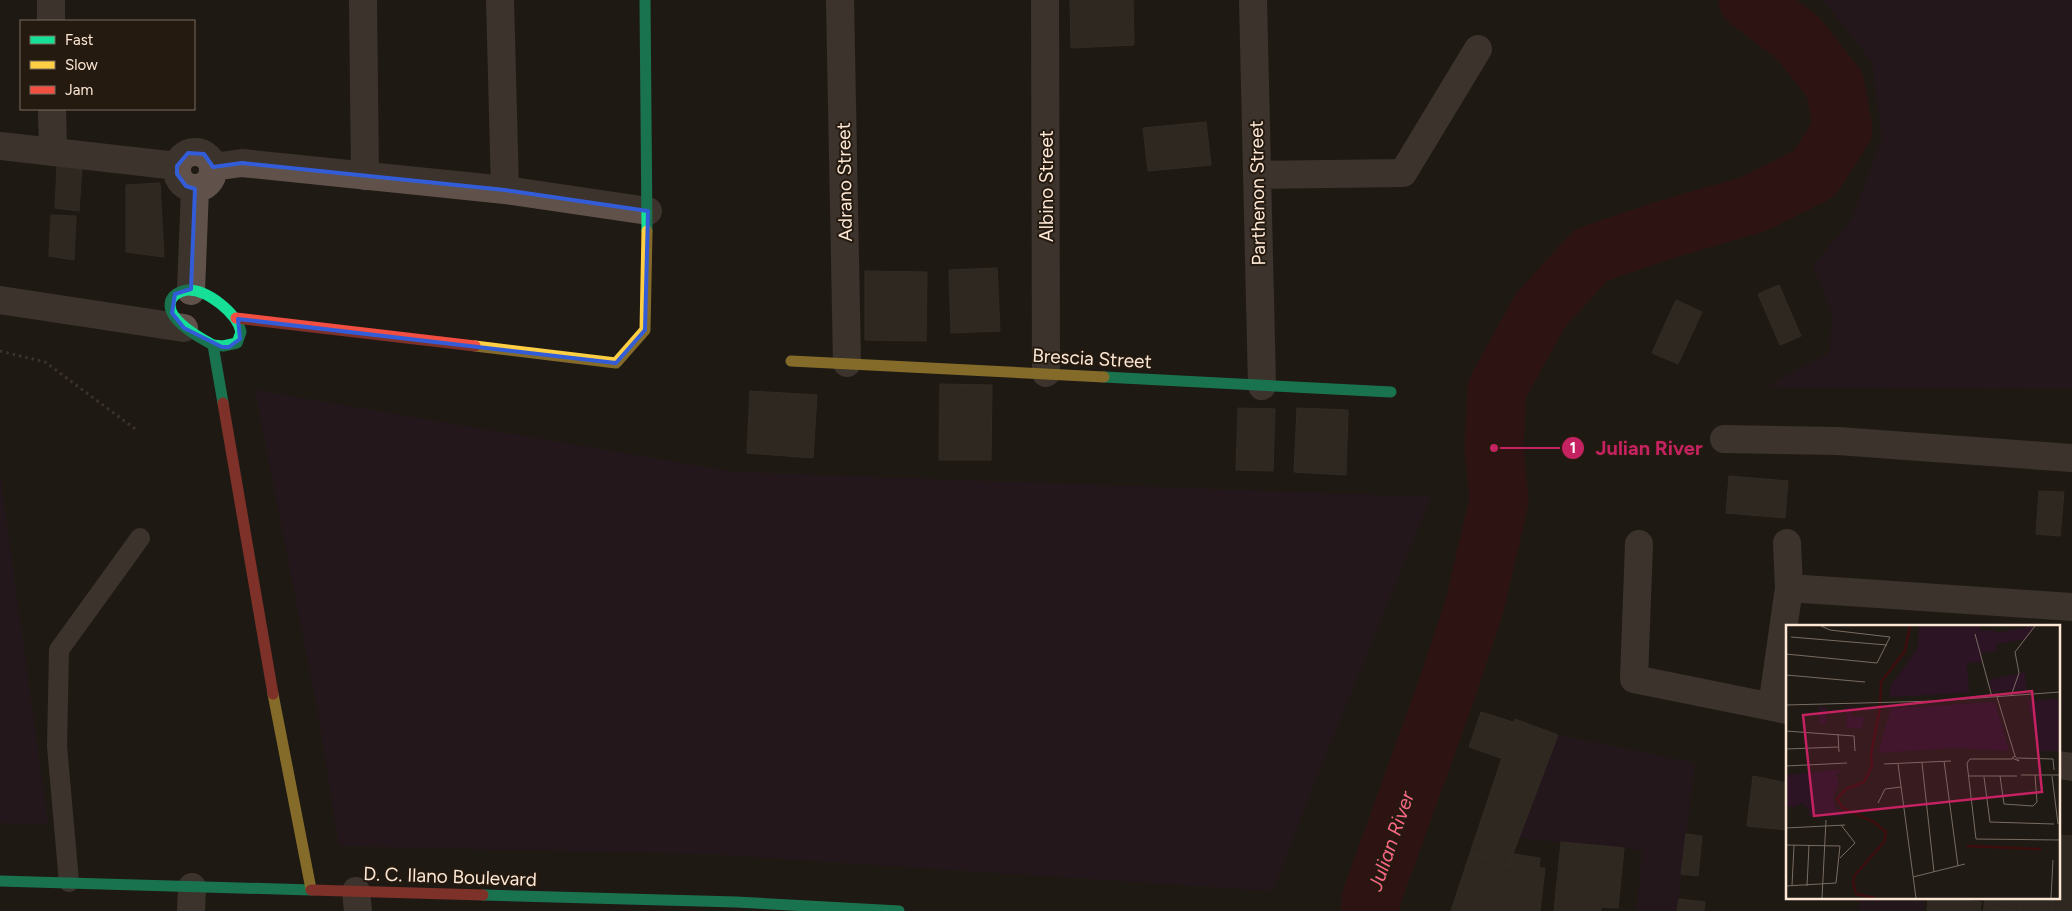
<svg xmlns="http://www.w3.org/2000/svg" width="2072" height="911" font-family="Figtree,sans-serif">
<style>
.green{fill:#2c1424}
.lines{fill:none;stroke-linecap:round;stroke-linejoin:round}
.river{stroke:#3e0d0e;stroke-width:59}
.building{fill:#423a32;stroke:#494136}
.path{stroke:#624e51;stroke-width:3;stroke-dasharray:2.5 4;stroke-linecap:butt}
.lane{stroke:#60524a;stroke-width:20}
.street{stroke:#60524a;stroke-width:28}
.fast{stroke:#16e098;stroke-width:11}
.slow{stroke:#ffcf43;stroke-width:11}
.jam{stroke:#f24e42;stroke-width:11}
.marked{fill:none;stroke:#335dd8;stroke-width:4;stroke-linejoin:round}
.labels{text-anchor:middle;stroke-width:4;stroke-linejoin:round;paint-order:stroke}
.street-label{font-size:19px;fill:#fde7d5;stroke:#241a10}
.water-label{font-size:20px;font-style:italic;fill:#f96784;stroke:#241a10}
.inset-river{fill:none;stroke:#3e0d0e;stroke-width:2.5}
.inset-road{fill:none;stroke:#786c61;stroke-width:1}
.view{fill:#c52261;fill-opacity:0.15;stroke:#c52261;stroke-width:2.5}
.inset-edge{fill:none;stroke:#fde7d5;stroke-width:2.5}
.leader{fill:none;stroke:#c52261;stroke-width:2}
.callout-dot{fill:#c52261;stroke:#241a10;stroke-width:2}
.mark-label{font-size:15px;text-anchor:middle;font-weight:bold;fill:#fff}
.callout-label{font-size:20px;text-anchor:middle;font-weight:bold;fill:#c52261;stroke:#241a10;stroke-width:4;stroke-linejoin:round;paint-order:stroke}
</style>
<rect width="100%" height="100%" fill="#1f1a14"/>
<path class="green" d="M1823,0h249v389l-306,-2 64,-35 2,-39 -19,-47 38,-46 31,-81 -10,-77z
M255,390l479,82 697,25 -117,287 -41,107 -563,-37 -371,-8 -20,-128z
M0,474l48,350 -48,-1z
M1558,735l137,28 -18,148h-40l5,-61 -123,-12z
M1860,897h65l-2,14h-65z"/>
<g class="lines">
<path class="river" d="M1370,911l1,-12 77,-213 26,-78 25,-107 -5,-53 3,-59 43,-78 51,-56 73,-25 90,-26 60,-30 29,-45 -8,-44 -37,-47 -50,-38"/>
</g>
<path class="building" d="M1070,0h63l1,45 -63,3z
M1206,122l5,43 -63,6 -5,-43z
M57,166l25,1 -3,44 -24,-3z
M160,183l4,74 -38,-5v-67z
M51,215l25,1 -2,44 -25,-4z
M997,268l3,63 -49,2 -2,-63z
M865,271l62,1 -1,69 -61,-1z
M1779,285l22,51 -21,9 -22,-51z
M1676,300l26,12 -24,52 -26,-11z
M940,384l52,1 -1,75h-52z
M750,391l67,4 -4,63 -66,-5z
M1238,408l37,1 -2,62 -37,-1z
M1297,408l51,2 -2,65 -52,-3z
M1729,476l59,5 -3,37 -59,-5z
M2039,491l25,1 -4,44 -24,-2z
M1481,712l32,10 -12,36 -32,-11z
M1515,719l43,16 -50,132 -38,-14z
M1753,776l34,7v47l-40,-4z
M1686,834l16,2 -4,40 -17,-2z
M2059,835l13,1v75h-21l2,-14h5z
M1561,842l63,6 -6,60 -17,-1v4h-47z
M1470,853l38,14 5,-13 27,4 -1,10h6l-5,43h-89z
M1928,897l53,5 -1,9h-53z
M1985,897h36l-1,14 -36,-4z
M2021,897h32l-2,14h-31z
M1679,899l26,3 -1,9h-27z
M1984,907l35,4h-36z"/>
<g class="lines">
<path class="path" d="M0,351l45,11 93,69"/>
<path class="lane" d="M69,882l-12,-136 2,-96 81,-112"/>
<path class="street" d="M51,0v21
M363,0l2,176
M500,0l5,190
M840,0l7,363
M1045,0l1,373
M1253,0l9,386
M52,109l1,43
M0,146l177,20
M177 170a18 18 0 1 1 36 0a18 18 0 1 1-36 0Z
M213,167l29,-4 263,27 143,21
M1257,175l146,-2 75,-124
M191,291l4,-102
M0,300l184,28
M1724,439l114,2 234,17
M1639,544l-5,135 153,31
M1789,588l283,19
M1772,707l17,-119 -2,-45
M2058,765l14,2
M356,891l2,20
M191,911l1,-24"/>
<path class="fast" d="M645,0l2,231
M213,345l10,1 14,-3 4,-11c-4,-19 -34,-43 -54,-42 -6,1 -13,4 -16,10 -7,19 29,38 42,45l10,58
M1104,377l287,15
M0,881l311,9
M483,895l253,7 163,9"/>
<path class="slow" d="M475,346l141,17 29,-33 2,-99
M791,361l313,16
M273,694l38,195"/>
<path class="jam" d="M236,318l239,28
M223,403l50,291
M311,890l172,5"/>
</g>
<path d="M0 0H2072V911H0ZM188,153l16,1 9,13 29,-4 263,27 143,21 -3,119 -29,33 -378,-44 2,20 -11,8h-7l-38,-19 -12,-15 3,-19 16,-5 4,-100 -9,-3 -9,-12v-8z" fill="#1f1a14" fill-opacity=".55" fill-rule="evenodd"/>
<path class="marked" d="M188,153l16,1 9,13 29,-4 263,27 143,21 -3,119 -29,33 -378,-44 2,20 -11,8h-7l-38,-19 -12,-15 3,-19 16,-5 4,-100 -9,-3 -9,-12v-8z"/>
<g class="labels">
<g class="street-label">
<text transform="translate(844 182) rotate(-91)" y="7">Adrano Street</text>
<text transform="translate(1046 186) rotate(-90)" y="7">Albino Street</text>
<text transform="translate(1257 193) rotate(-91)" y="7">Parthenon Street</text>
<text transform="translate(1092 358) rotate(3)" y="7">Brescia Street</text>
<text transform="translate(450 876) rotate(2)" y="7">D. C. Ilano Boulevard</text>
</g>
<g class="water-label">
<text transform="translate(1391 841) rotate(-71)" y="7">Julian River</text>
</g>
</g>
<g transform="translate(1786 625)">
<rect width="274" height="274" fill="#1f1a14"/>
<path d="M133,1h60l1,5 14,-1 1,3 39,-7 -7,13 -31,5 2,7 -16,2v9l-15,1 2,30 -80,4 3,-13 26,-36zM238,47l3,17 -35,3 -3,-12zM272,74l2,52h-20l-13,-50zM209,77l14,49 -53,-3 -78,5 13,-45zM61,81h4v11h14l-3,12 -16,-2zM33,82h8l-1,18 -7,-1zM57,144l-7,5 3,9 -6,15 2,8 9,10h-35v-7l-7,-6 -7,4 -9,-1v-31z" fill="#2c1424"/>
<path class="inset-river" d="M181,221l74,3M89,273l-19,-4 -3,-12 2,-7 29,-33 2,-10 -12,-10 -31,-14 -6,-9 9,-10 18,-7 8,-16 -1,-12 9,-46 1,-26 24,-31 5,-25"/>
<path class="inset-road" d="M189,9l17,63M5,12l96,8M0,29l91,9 13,-26 -60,-7 -9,-4M0,50l79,7M225,71l8,-23 -4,-21 20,-26M211,72l18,59 -3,2 7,3 -4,-5M0,80l151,-4 123,-9M0,106l68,5 1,15M52,109l1,18M0,124l52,-2M232,133l35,1 1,11M226,134h-42l-3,4 9,76 84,1M158,136l14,105M136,138l12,109M98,139l67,-3M112,139l18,134M0,141l61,-3M235,150h39M182,151h49M214,151l4,28 29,2 4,-4 -2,-27M266,151l6,48M198,152l6,45 64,2M92,178l7,-14 16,-2M0,203l59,-3M0,220l54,1 -4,37 -50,3M54,233l15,-15 -14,-18M127,252l52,-13M6,261l2,-41M21,261l2,-41M36,273l4,-78M265,273l2,-38"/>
<path class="view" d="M246,66l10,101 -228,24 -11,-101z"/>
<rect width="274" height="274" class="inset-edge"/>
</g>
<path class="leader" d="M1494 448L1573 448"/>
<g class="callout-dot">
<circle cx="1494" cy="448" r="5"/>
<circle cx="1573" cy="448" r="12"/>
</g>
<g class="mark-label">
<text x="1573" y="453">1</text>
</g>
<g class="callout-label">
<text x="1649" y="455">Julian River</text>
</g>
<rect x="20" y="20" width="175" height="90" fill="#241a10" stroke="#7b6c5f"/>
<rect x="30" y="36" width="25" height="8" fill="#16e098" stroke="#7b6c5f"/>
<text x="65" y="45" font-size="15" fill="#fde7d5">Fast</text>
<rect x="30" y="61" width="25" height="8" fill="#ffcf43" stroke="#7b6c5f"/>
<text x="65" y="70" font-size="15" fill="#fde7d5">Slow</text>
<rect x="30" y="86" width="25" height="8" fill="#f24e42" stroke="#7b6c5f"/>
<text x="65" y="95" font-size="15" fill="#fde7d5">Jam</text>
</svg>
